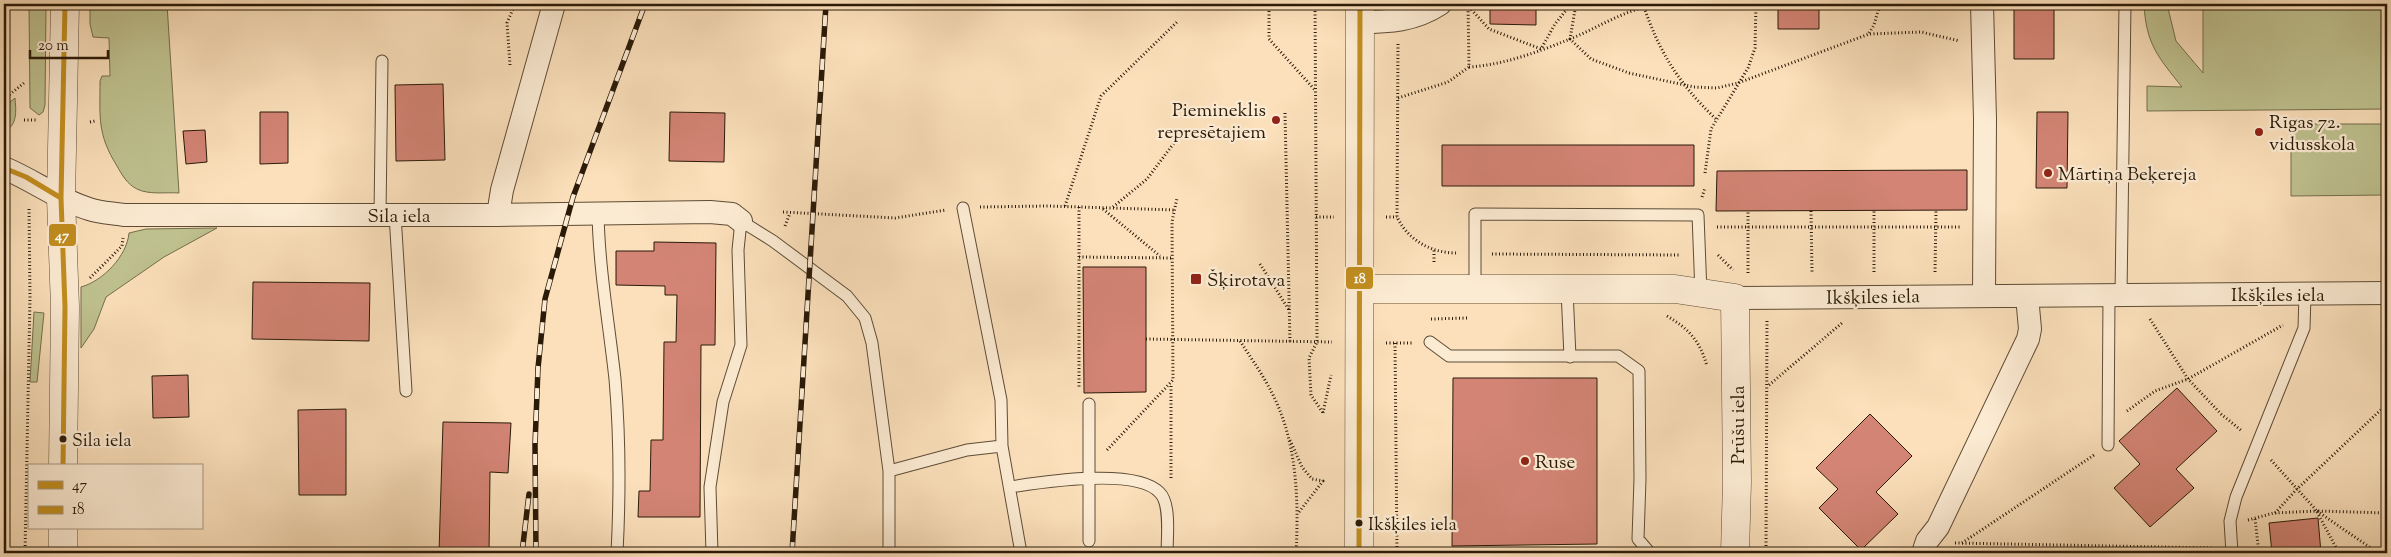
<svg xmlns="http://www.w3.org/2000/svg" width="2391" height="557" font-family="'Sorts Mill Goudy',serif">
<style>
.green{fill:#bfc290;stroke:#746e4c}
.building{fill:#d38475;stroke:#2a1a08}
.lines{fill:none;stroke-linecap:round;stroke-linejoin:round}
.service-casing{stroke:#5e4c35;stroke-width:13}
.minor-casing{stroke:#5e4c35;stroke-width:24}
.tertiary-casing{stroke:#5e4c35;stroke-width:29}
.path{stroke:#2a1a08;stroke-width:3;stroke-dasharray:1 2.5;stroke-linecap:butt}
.service{stroke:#fcebd3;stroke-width:11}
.minor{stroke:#fcebd3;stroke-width:22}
.tertiary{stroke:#fcebd3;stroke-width:28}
.rail-casing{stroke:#2a1a08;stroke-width:5.5}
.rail{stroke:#fcebd3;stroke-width:4;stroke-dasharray:11;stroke-linecap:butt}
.bus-1-casing{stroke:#fcebd3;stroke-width:9}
.bus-2-casing{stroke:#fcebd3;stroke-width:9}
.bus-1{stroke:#c28e1f;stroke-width:5}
.bus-2{stroke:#c28e1f;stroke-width:5}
.poi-dot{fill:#8f2418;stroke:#fcebd3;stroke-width:2}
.bus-dot{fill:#2a1a08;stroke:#fcebd3;stroke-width:2}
.labels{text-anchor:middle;stroke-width:4.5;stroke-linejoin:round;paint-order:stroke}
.bus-label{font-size:18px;fill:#2a1a08;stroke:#fcebd3;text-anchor:start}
.poi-label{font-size:19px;fill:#2a1a08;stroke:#fcebd3;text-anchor:start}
.street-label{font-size:19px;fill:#2a1a08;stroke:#fcebd3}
.line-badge{stroke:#fcebd3;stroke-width:2}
.badge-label{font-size:14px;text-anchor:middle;font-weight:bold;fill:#fff}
</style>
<rect width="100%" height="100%" fill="#fbe0bb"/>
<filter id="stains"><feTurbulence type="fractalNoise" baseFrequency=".004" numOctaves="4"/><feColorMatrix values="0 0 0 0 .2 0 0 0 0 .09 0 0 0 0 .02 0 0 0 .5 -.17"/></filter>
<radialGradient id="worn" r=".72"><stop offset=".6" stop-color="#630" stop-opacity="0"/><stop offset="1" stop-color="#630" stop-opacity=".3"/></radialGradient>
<path class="green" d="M29,4h17l-1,101 -2,7 -4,3 -9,-7z
M90,4h77l12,189c-14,-1 -30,2 -42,-4 -10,-5 -15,-14 -20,-23 -20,-32 -17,-49 -17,-85l2,-5h8l-1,-38 -16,-1 -3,-13z
M2144,4h23l9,37 27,32v-69h184v105l-240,2v-25l35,1c-24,-30 -36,-43 -38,-83z
M15,98c1,12 3,28 -11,33v-24z
M2291,124h96v71l-96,1z
M217,228l-53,29 -58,40 -12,32 -13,19v-61c22,-6 46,-31 48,-54l17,-4z
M34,312l10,1 -7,69h-7z"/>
<path class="building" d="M1490,4h46v21l-46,-1z
M1778,4h41v25h-41z
M2014,4h40v55h-40z
M443,84l2,76 -49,1 -1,-76z
M260,112h28v51l-28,1z
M670,112l55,1 -1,49 -55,-1z
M2037,112h31l-1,76h-31z
M205,130l2,32 -21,2 -3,-33z
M1442,145h252v41h-252z
M1967,170v40l-251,1 1,-40z
M654,242l62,1 -1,102h-14l-1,172h-62l1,-26h11l1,-51h12l1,-98h12l1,-47h-12v-9l-49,-1v-34h38z
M1083,267h63v125l-62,1z
M253,282l117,1 -1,58 -117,-2z
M188,375l1,42 -36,1 -1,-42z
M1453,378h144v166l-145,2z
M2177,388l40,43 -41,38 18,19 -44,39 -36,-39 26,-24 -21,-23z
M346,409v86h-47l-1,-85z
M1870,414l42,42 -36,36 22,22 -37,36 -42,-42 19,-19 -22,-21z
M443,422l68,1 -3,50 -18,-1 -1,81h-50z
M2318,518l3,35h-49l-3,-30z"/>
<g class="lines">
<g class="service-casing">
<path id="service" d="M963,208l38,192 1,46
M598,213c1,56 11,111 17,166 5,58 5,116 2,174
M380,215l2,-154
M395,215l11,176
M1475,290v-76l223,1 3,78
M1567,290l3,67
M2121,295l4,-291
M1430,342l19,14h169l21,15 1,108 -2,60 12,14
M1089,404v137
M2108,445l1,-150
M889,471l78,-21 35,-4 19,107
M1010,487c32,-5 127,-20 150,6 11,11 7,46 7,60
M712,553l-2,-66 13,-85 18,-57 -3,-95 3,-29 32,20 74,55 18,22 7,25 17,128v82
M2232,553l-2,-32 6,-24 68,-169 1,-34"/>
</g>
<g class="minor-casing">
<path id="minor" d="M1982,4l3,115 -1,176
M1360,22c29,0 54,-1 80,-18
M4,168c29,12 55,32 85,41 11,4 24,4 35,6h374l212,-3 22,2 9,7
M498,215l4,-25 52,-186
M1735,298l652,-5
M1923,553l4,-12 11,-14 90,-188 2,-10 -3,-33"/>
</g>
<g class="tertiary-casing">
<path id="tertiary" d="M1360,289h315l60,9 2,184 -2,71
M63,466l2,-159 -4,-109 4,-194
M63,553v-25
M1359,553l1,-549"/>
</g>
<path class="path" d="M1269,4v35l46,51
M1315,4l2,338 -8,16 2,37 12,18
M1576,4l-6,35 21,20 38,14 65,14 23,1 21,-5 131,-49 52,-2 39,9
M1643,4c16,48 36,80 73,115
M1469,7l20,22 52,20 14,-25 16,-20
M1869,33l5,-8 6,-21
M1398,44l-1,173c11,23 34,36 59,36
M510,65l-3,-42 8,-19
M1469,67c34,-2 69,-15 101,-28 30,-12 57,-31 90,-35
M1398,98l50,-16 21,-15 -1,-63
M4,99l20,-16
M1285,113l5,230
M24,120h12
M90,122l5,-1
M1705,173l6,-44 37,-61 7,-20 1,-44
M1702,197l3,-9
M1065,206l36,-110 76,-74
M980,207l68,-1 127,4
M1079,207v182
M1113,207l34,-28 30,-40
M1103,209l57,47
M1811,211l1,62
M783,212l112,6 51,-8
M1316,217h18
M1386,217h11
M785,226l5,-13
M1717,227h243
M1492,254l189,1
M1718,255l15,15
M1079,257l93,1
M1434,262v-12
M1260,264l29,46
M1874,272v-62
M1935,272l1,-62
M1748,273v-62
M90,278l32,-32 1,-8
M1667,316c22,13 33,25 40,50
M1431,319l37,-1
M2150,319l38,60 33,35 21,17
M1146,339l186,3
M1240,341c11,17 23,34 32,52 25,48 27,108 24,160
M1386,343h26
M1395,343l2,210
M1769,385l73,-62
M2127,411l28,-20 33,-12 95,-54
M1323,413l8,-38
M1290,440l12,27 10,12 11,2 -24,31
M1107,450l66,-70 -1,-158 5,-24
M2271,460l46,51 70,2
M1171,478v-94
M2317,512l22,41
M2275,513l21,-23 91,-86
M2255,519l4,34
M2248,520l26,-7 43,-2 61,42
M1955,543l259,5
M1962,543l132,-88
M25,553l5,-255 -1,-90
M1766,553l1,-232"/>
<use href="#service" class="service"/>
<use href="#minor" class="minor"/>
<use href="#tertiary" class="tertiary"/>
<g class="rail-casing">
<path id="rail" d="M522,553l7,-59
M536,553l-1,-108 3,-77 7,-69 28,-102 72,-193
M792,553l34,-549"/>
</g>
<use href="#rail" class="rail"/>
<g class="bus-1-casing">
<path id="bus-1" d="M4,168l22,9 35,21
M63,466l2,-159 -4,-109 4,-194"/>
</g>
<g class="bus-2-casing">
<path id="bus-2" d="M1359,553l1,-549"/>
</g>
<use href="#bus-1" class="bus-1"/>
<use href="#bus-2" class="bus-2"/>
</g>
<g class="poi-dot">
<circle cx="1276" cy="120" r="5"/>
<circle cx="2259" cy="132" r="5"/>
<circle cx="2048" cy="173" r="5"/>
<rect x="1190" y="273" width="12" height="12" rx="2.5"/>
<circle cx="1525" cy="461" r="5"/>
</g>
<g class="bus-dot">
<circle cx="63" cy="439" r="4.5"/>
<circle cx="1359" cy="523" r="4.5"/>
</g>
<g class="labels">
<g class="bus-label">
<text x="72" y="446">Sila iela</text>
<text x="1368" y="530">Ikšķiles iela</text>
</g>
<g class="poi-label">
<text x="1266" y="116" text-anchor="end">Piemineklis<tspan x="1266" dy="22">represētajiem</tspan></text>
<text x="2269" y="128">Rīgas 72.<tspan x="2269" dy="22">vidusskola</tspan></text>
<text x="2058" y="180">Mārtiņa Beķereja</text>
<text x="1207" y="286">Šķirotava</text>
<text x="1535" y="468">Ruse</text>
</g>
<g class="street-label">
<text x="399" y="222">Sila iela</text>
<text x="2278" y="301">Ikšķiles iela</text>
<text transform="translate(1873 296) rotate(-1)" y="7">Ikšķiles iela</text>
<text transform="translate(1737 425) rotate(-90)" y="7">Prūšu iela</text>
</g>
</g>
<g class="line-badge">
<rect x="48" y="223" width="29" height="24" rx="5" fill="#c28e1f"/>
<rect x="1345" y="266" width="29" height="24" rx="5" fill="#c28e1f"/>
</g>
<g class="badge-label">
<text x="62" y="240">47</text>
<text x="1360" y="283">18</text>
</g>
<rect width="2391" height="557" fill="none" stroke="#fbe0bb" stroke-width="20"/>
<rect x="5" y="5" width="2381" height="547" fill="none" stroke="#2a1a08" stroke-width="2.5"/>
<rect x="10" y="10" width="2371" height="537" fill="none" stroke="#2a1a08"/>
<rect x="28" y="464" width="175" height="65" fill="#fcebd3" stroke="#a89782"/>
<rect x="38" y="481" width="25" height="8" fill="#c28e1f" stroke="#a89782"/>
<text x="72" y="490" font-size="15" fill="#2a1a08">47</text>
<rect x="38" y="506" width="25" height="8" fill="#c28e1f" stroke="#a89782"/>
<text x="72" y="514" font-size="15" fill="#2a1a08">18</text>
<path d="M30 50v8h78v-8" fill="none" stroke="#2a1a08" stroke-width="2.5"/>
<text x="38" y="50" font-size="15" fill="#2a1a08" stroke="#fcebd3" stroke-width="4" paint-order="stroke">20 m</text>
<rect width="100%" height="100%" filter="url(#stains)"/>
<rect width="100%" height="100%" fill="url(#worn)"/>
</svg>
